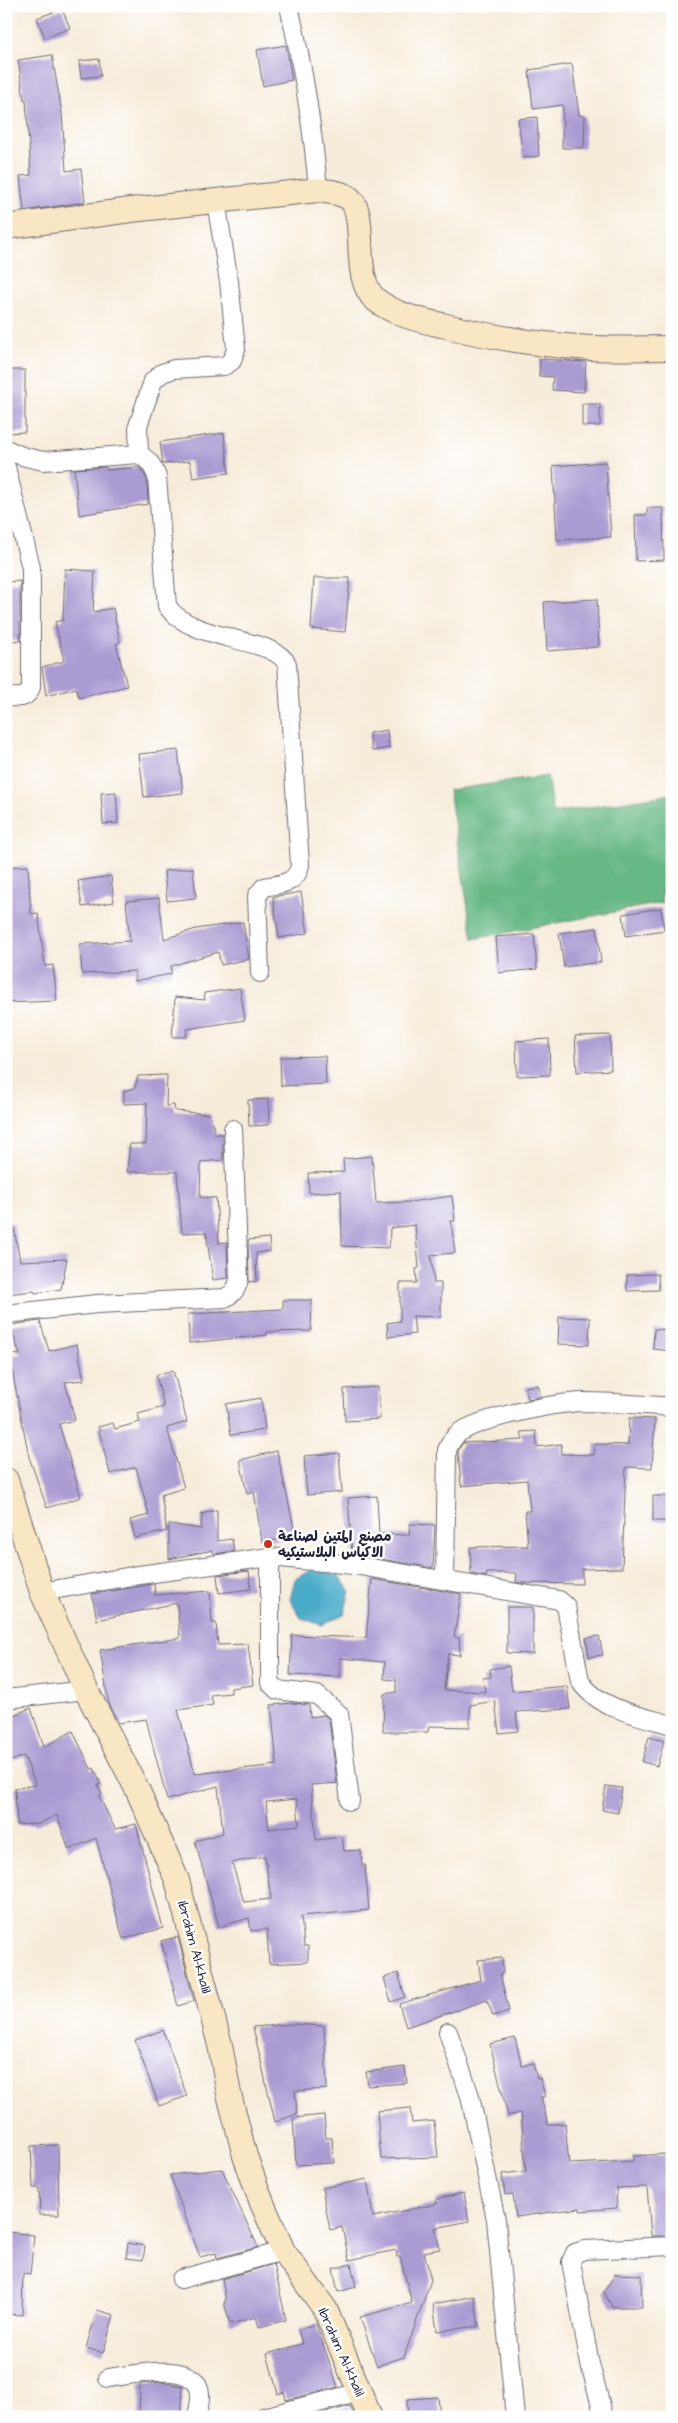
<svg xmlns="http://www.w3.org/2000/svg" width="678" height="2423" font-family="'Architects Daughter','Playpen Sans Arabic',sans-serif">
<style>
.forest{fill:#66b884;stroke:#446d60}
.water{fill:#4bacca;stroke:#366782}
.building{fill:#ab9bd3;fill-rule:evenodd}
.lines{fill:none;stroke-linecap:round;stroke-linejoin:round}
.street-casing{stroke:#6c6973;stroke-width:20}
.secondary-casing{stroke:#6c6973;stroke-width:26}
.street{stroke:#fff;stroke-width:18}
.secondary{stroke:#f9e7c3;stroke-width:24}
.poi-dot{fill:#c8321e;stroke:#fff;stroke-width:2}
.labels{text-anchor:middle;stroke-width:5;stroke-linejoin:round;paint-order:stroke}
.poi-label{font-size:14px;font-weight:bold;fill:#22223b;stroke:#fff;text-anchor:start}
.street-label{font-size:14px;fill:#22223b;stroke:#fff}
</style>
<rect width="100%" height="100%" fill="#fff"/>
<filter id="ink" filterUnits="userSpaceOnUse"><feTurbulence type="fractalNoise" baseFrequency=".02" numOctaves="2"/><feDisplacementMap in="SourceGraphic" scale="10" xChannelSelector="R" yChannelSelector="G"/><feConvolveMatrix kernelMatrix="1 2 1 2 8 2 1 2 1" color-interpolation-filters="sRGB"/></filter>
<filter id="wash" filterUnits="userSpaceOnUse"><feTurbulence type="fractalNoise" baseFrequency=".0096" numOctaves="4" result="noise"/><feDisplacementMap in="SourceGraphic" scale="20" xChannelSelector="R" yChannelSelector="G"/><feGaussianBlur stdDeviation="1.12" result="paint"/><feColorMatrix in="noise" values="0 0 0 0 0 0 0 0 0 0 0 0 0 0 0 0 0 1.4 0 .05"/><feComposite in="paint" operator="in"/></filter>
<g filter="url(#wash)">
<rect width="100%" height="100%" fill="#f6ecda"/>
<path class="forest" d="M547,776l6,37 119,-19 -11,109 -188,36 -24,-149z"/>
<path class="water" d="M314,1568l22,4 14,19 -6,23 -22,11 -21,-7 -11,-18 5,-21z"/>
<g id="blocks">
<path class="building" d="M62,9l8,19 -25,10 -8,-20z
M286,45l6,35 -29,6 -6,-36z
M52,55l10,59 4,57 15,-2 4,33 -61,9 -4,-35 11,-1 -5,-75h-2l-6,-40z
M99,59l2,17 -20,2 -2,-17z
M572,64l7,51 6,1 -1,32h-22l1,-43 -30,4 -4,-39z
M537,117l2,39 -16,2 -5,-39z
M540,359l46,3 -2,30 -32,-2 1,-13 -14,-1z
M6,370h19v62l-19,1z
M582,404h18v22h-18z
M224,433l5,40 -36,5 -3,-17 -27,3 -3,-22z
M606,462l5,75 -54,3 -4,-74z
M106,467l1,3 32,-3 8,12 1,25 -69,11 -5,-46z
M647,508h16l1,52 -28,1 -1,-46h12z
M65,569l30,2 -2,41 20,-4 7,35 -4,1 11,42 -48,12 -3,-10 -30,8 -4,-29 22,-6 -9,-39 8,-2z
M314,578h36l-5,54 -34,-3z
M20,581v60l-14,-1v-58z
M597,599l2,48 -52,4 -3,-49z
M387,730l2,18 -17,3 -3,-18z
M178,750l5,43 -39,4 -5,-43z
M116,792l2,31 -15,1 -2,-31z
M28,866l3,48 7,-1 7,53 8,-1 4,36 -51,2v-33h2l-2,-15v-37h2l-2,-51z
M193,868l3,30 -29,3 -3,-30z
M111,876l3,26 -32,5 -4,-26z
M301,892l7,41 -29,5 -6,-41z
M159,898l5,41 32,-10 47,-7 6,37 -28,6 -3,-13 -47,14v8l-36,7v-10l-53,3 -2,-30 50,-3 -4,-40z
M661,908l3,22 -38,6 -3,-22z
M597,928l4,34 -37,5 -5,-34z
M534,934l3,35 -38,4 -3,-36z
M240,988l5,32 -58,9 -1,8h-14l3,-40 30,3 -1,-7z
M610,1035l1,35 -34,2 -2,-36z
M549,1039l1,36 -33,1 -1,-35z
M325,1056l1,28 -45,2 -1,-29z
M167,1075l-1,31 8,-1 1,6 35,3 5,20h8v26l-22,2 -1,35 16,1 3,45 8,-1 1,36 -15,2 -7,-48 -24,1 -5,-61h-50l3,-28h16l1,-41 -23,1v-13l11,-3 3,-12z
M268,1099l1,26 -20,1 -1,-26z
M372,1156l4,47 34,-1 42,-6 3,25h-4l4,32 -24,2 3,28h7v34l-28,-1 2,18 -27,3 -1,-14 13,-2v-38h17l-1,-14 3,-1 -4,-43 -25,3 -1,20 -47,-2 -1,-55 -32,2 -1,-20 36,-1 -1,-13z
M6,1223h7l7,38 47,-2 -6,30 -26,4 -1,-2 -28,3z
M269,1238l1,13 -14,2 1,28 -8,1 -1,-42z
M658,1274l1,16 -32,1v-16z
M283,1300h29l-1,31 -44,1v3l-78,8 -1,-29 95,-5z
M559,1317l31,1 -1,27 -31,-1z
M40,1321l9,30 28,-7 7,36 -19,2 10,38 -16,4 22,73 -34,11 -18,-51 -20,-103 11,1 -10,-30z
M654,1329l18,1v21l-19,-2z
M173,1370l14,52 -20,6 17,60 -23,7 6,36 -32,7 -5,-18 19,-5 -13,-48 -26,7 -12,-47 15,-4 2,6 25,-7 -2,-8 26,-7 -8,-32z
M538,1385l3,12 -13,2 -3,-12z
M378,1387l2,32 -35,2 -1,-32z
M261,1398l4,32 -34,5 -5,-31z
M629,1418l26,1 -3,49 -26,-1 -4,101 -40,1v15l-61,-1 -5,-1 1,-9h-30l-1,4 -15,-3 -1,-27 58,-1 -3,-35h5l-3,-31 -66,6 -3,-36 5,-7 60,-3 -2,-8 15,-1 1,16 24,-3 1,10 32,1 1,-11 33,1z
M277,1451l19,86 -34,5 -8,-50 -7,2 -7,-34z
M339,1453l3,39 -35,3 -3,-39z
M377,1496l2,38 30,1 1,-11 25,1 -2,43 -81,-14 -4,-56z
M653,1496h19v25h-19z
M217,1510v31l15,-2 2,12 -20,3 -1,-4 -44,9v-35l32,5 1,-15z
M249,1571l2,18 -32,4 -2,-18z
M372,1579l89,15 -7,43 5,1 1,17 -12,-1 -4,36 41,2 -2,-14 8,-1 -1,-8 19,-3 3,25 55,-5 3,23 -54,3 2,19 -19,2 -4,-32 -25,4v22l-41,-1 -1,6h-45l1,-38 12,-2v-12l-12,-1 1,-17 -45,-4v19l-50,-2 2,-40 74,3z
M154,1584l1,11 55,-4 2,32h4l2,22 30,-1 5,41 -22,3v5l-20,2 2,10 -35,5 17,64 82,-9 -6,-60 22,-2 16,2 1,12 14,-2 5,4 8,64 -26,2 5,55 26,-3 2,14 17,-1 1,15h3l4,45 -68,6 3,30h4v16l-39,2 -2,-35 -16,2 -2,-13 -30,9 -24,-86 28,-8 -5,-47 -51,14 -21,-81 -27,4 -10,-18 -9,-55 80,-12 -3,-35 -80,17 -5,-26zM297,1799l2,26 -30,4 -3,-27zM265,1856l6,43 -27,3 -12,-39z
M507,1607h26v47l-26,-1z
M599,1636l4,19 -14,2 -3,-19z
M31,1708l13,39 29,-16 18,38 3,-1 7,16 -3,1 4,9 -3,2 16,33 21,-5 27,104 -40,11 -27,-101 -27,12 -12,-35 -19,9 -21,1 -2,-37 21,-3 -12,-29 -18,7v-45z
M649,1737l15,4 -7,25 -15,-4z
M606,1786l16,2 -4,25 -16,-3z
M178,1937l16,64 -16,5 -17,-65z
M502,1958l1,15 -3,1 9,37 -16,5 -6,-16 -81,27 -7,-23 82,-24 -3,-20z
M398,1973l7,24 -14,5 -7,-24z
M292,2024l32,2 3,63 -32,2 2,23 -22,8 -22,-95z
M163,2030l24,66 -28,10 -24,-66z
M515,2038l7,28 11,-3 4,16 3,-1 5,18 -4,1 7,28 17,-2 4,41 64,-3v-5l32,-2 4,40h3l-2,29 -4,2 2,11h-17l-4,-49 -31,1 1,20 -37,3v-3l-64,9 -3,-23 -8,1 -3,-21 24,-3 -5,-58 -13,3 -18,-72z
M405,2067l2,16 -39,3 -2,-14z
M410,2108l2,15 22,-2 4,36 -57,2 -4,-48z
M324,2115l2,23h6l2,25 -38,2 -3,-47z
M58,2145l1,70h-19l-1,-27h-6l-2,-42z
M222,2169l36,78 -41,11 -1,-5 -16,4 -30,-82z
M367,2179l6,38 64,-13 -1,-5 28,-6 5,28 -34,7 5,21 -16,3 7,28 -27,77 -27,9 -17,-49 52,-14 -12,-46h-3l-1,-7 -47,10 -7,-33 -12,3 -8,-42z
M7,2232l27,3 -4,40 -7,-1 -1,41 -16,-1z
M128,2243l17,3 -2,14 -17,-2z
M274,2264l12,56 -27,7 -3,-10 -26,7 -6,-22 2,-1 -4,-22z
M351,2264l5,23 -18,5 -5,-23z
M615,2274l26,1 1,32h-30l-8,-15z
M474,2296l5,30 -42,5 -4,-27z
M97,2310l17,5 -11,38 -17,-5z
M316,2324l22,63 -52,13 -2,-8 -6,2 -11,-40 35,-10 -4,-15z
M161,2382l22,4 -2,31h-42l1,-33z
M438,2397l2,20h-32l-1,-18z
M350,2406l5,11h-47z"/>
</g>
</g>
<g filter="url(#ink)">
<use href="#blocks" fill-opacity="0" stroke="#6c6973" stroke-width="1"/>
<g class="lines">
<g class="street-casing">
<path id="street" d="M289,6c14,61 24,122 29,184
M6,449l16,7 21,5 96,-7c10,6 14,12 18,23l10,129c25,37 107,30 120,58l13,201c-3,19 -20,19 -36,22l-7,9 3,77
M139,454l-1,-28 15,-45 9,-8 12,-4 50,-3 8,-5 4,-12 -7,-67 -13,-81
M6,467l25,101v119c-4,13 -13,10 -25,10
M6,1314l91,-10 128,-6c9,-5 12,-9 14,-19l-6,-150
M270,1557v126l7,7 40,5 22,19 11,87
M445,1579l2,-129c3,-7 6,-13 13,-18 24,-15 95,-29 123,-30 30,0 59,3 89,5
M42,1592l90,-16 138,-19 84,8 205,35 7,6 14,75c18,28 61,35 92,44
M6,1699l80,-9
M448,2032l22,64 26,124 19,197
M181,2279l102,-28
M108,2378c23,-3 88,-19 92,15 1,7 -2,17 -3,24
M263,2417l98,-25
M604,2417l-14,-53 -19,-102 4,-9 9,-3 88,-4"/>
</g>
<g class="secondary-casing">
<path id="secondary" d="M6,227l125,-17 187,-20c11,2 24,2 32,9 19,17 0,80 26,101 19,15 43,20 66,25 44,11 90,19 135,22 31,3 63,1 95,1
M6,1480l36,112 44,98 52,101 39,89 43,165 9,49 16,62 17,47 21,48 42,58 45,108"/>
</g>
<use href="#street" class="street"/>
<use href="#secondary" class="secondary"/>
</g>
</g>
<circle class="poi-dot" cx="268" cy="1544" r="5"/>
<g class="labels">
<g class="poi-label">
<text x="278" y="1541">مصنع المتين لصناعة<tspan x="278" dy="16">الاكياس البلاستيكيه</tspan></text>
</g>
<g class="street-label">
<text transform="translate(195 1947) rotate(75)" y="5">Ibrahim Al-khalil</text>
<text transform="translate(342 2352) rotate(66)" y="5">Ibrahim Al-khalil</text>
</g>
</g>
<rect width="678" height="2423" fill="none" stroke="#fff" stroke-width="25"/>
</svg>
